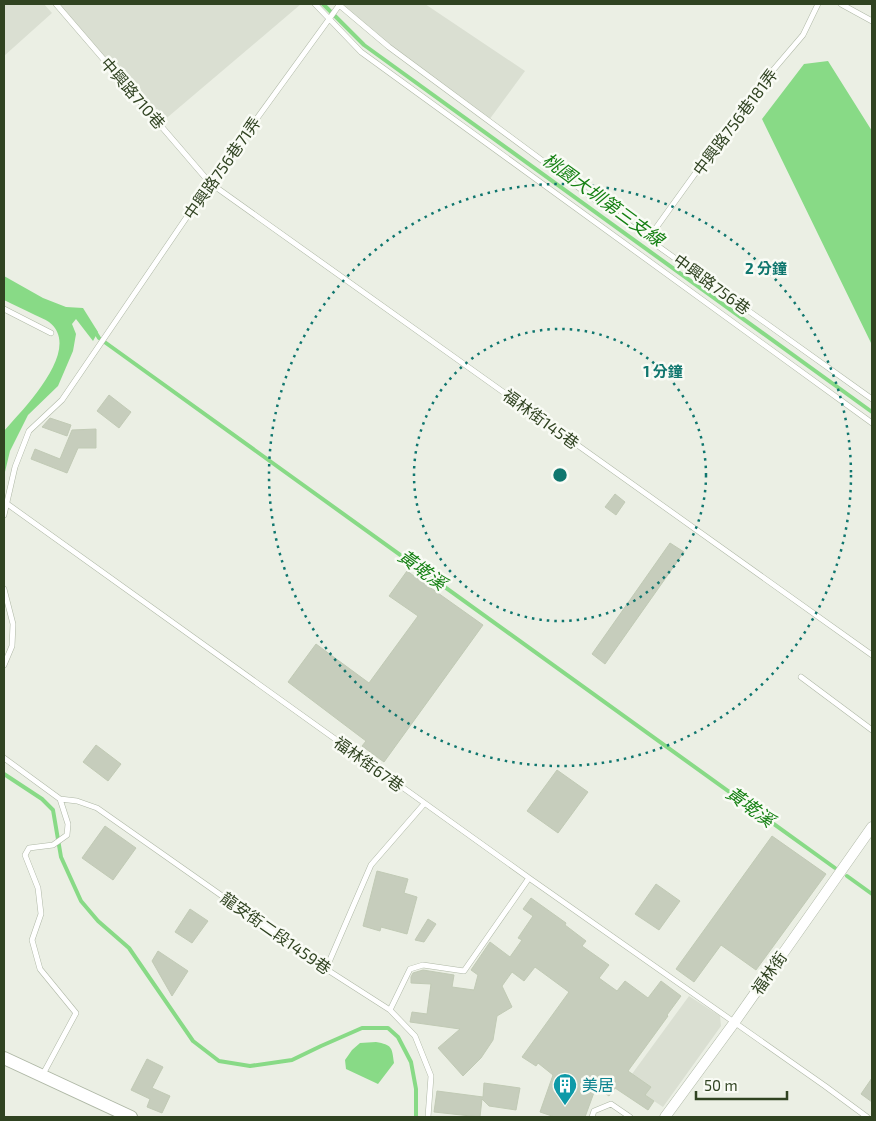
<svg xmlns="http://www.w3.org/2000/svg" width="876" height="1121" font-family="'Exo 2','Noto Sans TC',sans-serif">
<style>
.built{fill:#dadfd2}
.water{fill:#88da86}
.lines{fill:none;stroke-linecap:round;stroke-linejoin:round}
.stream{stroke:#88da86;stroke-width:4}
.building{fill:#c6cdbc;stroke:#c1cab5}
.service-casing{stroke:#afb8a6;stroke-width:6}
.minor-casing{stroke:#afb8a6;stroke-width:11}
.tertiary-casing{stroke:#afb8a6;stroke-width:14}
.service{stroke:#fff;stroke-width:5}
.minor{stroke:#fff;stroke-width:10}
.tertiary{stroke:#fff;stroke-width:12}
.ring{fill:none;stroke:#0f766e;stroke-width:2.5;stroke-dasharray:2.5 5}
.labels{text-anchor:middle;stroke-width:5;stroke-linejoin:round;paint-order:stroke}
.street-label{font-size:16px;fill:#304321;stroke:#f9fbf5}
.culture-label{font-size:16px;fill:#0d838f;stroke:#f9fbf5;text-anchor:start}
.water-label{font-size:18px;font-style:italic;fill:#158113;stroke:#f9fbf5}
.centre{fill:#0f766e;stroke:#f9fbf5;stroke-width:2.5}
.ring-label{font-size:15px;text-anchor:middle;font-weight:bold;fill:#0f766e;stroke:#f9fbf5;stroke-width:5;stroke-linejoin:round;paint-order:stroke}
</style>
<rect width="100%" height="100%" fill="#ebefe4"/>
<path class="built" d="M4,4h40l8,9 -48,43z
M58,4h243l-139,118z
M343,4h82l100,67 -36,49 -110,-82z
M689,996l31,20 1,10 -58,81 -18,-12 6,-8 -19,-13z"/>
<path class="water" d="M828,61l44,70v214l-110,-226 42,-55z
M4,276l39,22 23,9 17,1 15,24 -5,9 -17,-22 -4,5 4,10 -3,17 -15,35 -30,29 -18,36 -6,25v-45c18,-21 80,-82 45,-109 -4,-3 -10,-5 -14,-7 -10,-5 -21,-10 -31,-15z
M376,1042c16,3 16,5 18,21l-16,21 -32,-15 -1,-9 7,-10 8,-7z"/>
<g class="lines">
<path class="stream" d="M323,4l41,41 508,367
M94,330l5,8 736,530
M4,774l38,25 11,11 8,47 20,44 17,20 31,27 64,93 26,20 31,5 42,-6 29,-14 41,-18h26l10,9 13,25 5,27v28
M847,876l25,18"/>
</g>
<path class="building" d="M109,395l22,17 -12,16 -22,-17z
M50,418l21,7 -4,11 -25,-9z
M96,429v19h-18l-11,25 -36,-14 4,-10 25,10 12,-29z
M615,494l10,8 -9,13 -11,-8z
M670,543l14,9 -79,112 -13,-10z
M407,571l76,54 -99,137 -22,-16 4,-5 -78,-59 28,-38 53,39 49,-67 -29,-20z
M96,745l25,19 -13,17 -25,-19z
M557,770l31,22 -30,41 -31,-22z
M105,826l31,22 -23,32 -31,-22z
M772,836l54,38 -70,96 -35,-25 -27,37 -18,-13z
M377,871l31,8 -4,14 13,4 -10,37 -26,-7 -1,4 -17,-5z
M656,884l24,17 -21,29 -24,-16z
M531,898l35,25 -1,2 21,16 -4,5 27,19 -10,13 18,13 8,-10 23,17 13,-17 20,15 -14,19 1,1 -40,55 23,16 -6,8 9,6 -6,9 -33,-22 -6,8 -13,-9 -11,30h-30l-15,-5 13,-37 -15,-12 -2,3 -14,-9 47,-65 -34,-25 -11,14 -12,-9 -10,14 10,21 -15,9 -4,24 -12,18 -18,18 -25,-28 22,-19 -50,-7 2,-10 15,2 4,-30 -20,-1v-6l2,-4 10,-3 31,5 -2,12 22,3 4,-15 -7,-5 19,-28 20,15 12,-17 -4,-2 15,-22 -10,-7z
M190,909l18,12 -16,22 -17,-11z
M428,919l8,5 -12,18 -9,-2z
M158,951l30,20 -16,25 -20,-35z
M147,1059l16,8 -11,21 18,8 -8,17 -15,-6 3,-8 -19,-9z
M872,1078v24l-11,-8z
M484,1083l36,5 -4,22 -27,-4 -7,-7 -2,18 -46,-5 3,-21 46,6z"/>
<g class="lines">
<g class="service-casing">
<path id="service" d="M56,4l154,179 662,472
M315,4l46,48 511,371
M338,4l51,43 259,192 224,160
M841,4l31,17
M648,239l103,-143 52,-61 15,-31
M4,309l47,24
M6,503l523,375 296,208 42,31
M4,515l11,-48 14,-36 33,-31 148,-217 130,-179
M4,589l9,35 -1,22 -8,19
M801,677l71,53
M4,758l56,41 8,25 -1,11 -14,10 -24,3 -4,7 13,33 3,26 -9,26 8,29 36,44 -34,63
M60,799l17,2 20,7 229,161 64,41 25,26 16,40 -3,41
M326,969l45,-104 53,-61
M390,1010l20,-41 13,-4 41,6 65,-93
M592,1117l2,-6 17,-7 19,13"/>
</g>
<g class="minor-casing">
<path id="minor" d="M665,1117l69,-94 138,-196"/>
</g>
<g class="tertiary-casing">
<path id="tertiary" d="M4,1058l127,59"/>
</g>
<use href="#service" class="service"/>
<use href="#minor" class="minor"/>
<use href="#tertiary" class="tertiary"/>
</g>
<g class="ring">
<circle cx="560" cy="475" r="146"/>
<circle cx="560" cy="475" r="291"/>
</g>
<defs>
<g id="building-pin" transform="scale(1.25)"><path d="M0 17L-7.5 6A9.5 9.5 0 1 1 7.5 6Z" fill="#0f9aa8" stroke="#f9fbf5"/><path d="M-4-6H4V6H1V3H-1V6H-4ZM-2.5-4.3h1.7v1.8h-1.7ZM.8-4.3h1.7v1.8H.8ZM-2.5-1h1.7V.8h-1.7ZM.8-1h1.7V.8H.8Z" fill="#fff"/></g>
</defs>
<g fill-rule="evenodd">
<use href="#building-pin" x="565" y="1085"/>
</g>
<g class="labels">
<g class="street-label">
<text transform="translate(133 93) rotate(49)" y="6">中興路710巷</text>
<text transform="translate(735 122) rotate(-53)" y="6">中興路756巷181弄</text>
<text transform="translate(222 168) rotate(-55)" y="6">中興路756巷71弄</text>
<text transform="translate(712 284) rotate(36)" y="6">中興路756巷</text>
<text transform="translate(541 419) rotate(36)" y="6">福林街145巷</text>
<text transform="translate(369 764) rotate(36)" y="6">福林街67巷</text>
<text transform="translate(276 933) rotate(35)" y="6">龍安街二段1459巷</text>
<text transform="translate(769 973) rotate(-55)" y="6">福林街</text>
</g>
<g class="culture-label">
<text x="582" y="1091">美居</text>
</g>
<g class="water-label">
<text transform="translate(603 200) rotate(36)" y="6">桃園大圳第三支線</text>
<text transform="translate(422 570) rotate(36)" y="6">黃墘溪</text>
<text transform="translate(750 807) rotate(36)" y="6">黃墘溪</text>
</g>
</g>
<circle cx="560" cy="475" r="8" class="centre"/>
<g class="ring-label">
<text x="766" y="274">2 分鐘</text>
<text x="663" y="377">1 分鐘</text>
</g>
<rect width="876" height="1121" fill="none" stroke="#304321" stroke-width="10"/>
<path d="M696 1091v8h91v-8" fill="none" stroke="#304321" stroke-width="2.5"/>
<text x="704" y="1091" font-size="15" fill="#304321" stroke="#f9fbf5" stroke-width="4" paint-order="stroke">50 m</text>
</svg>
